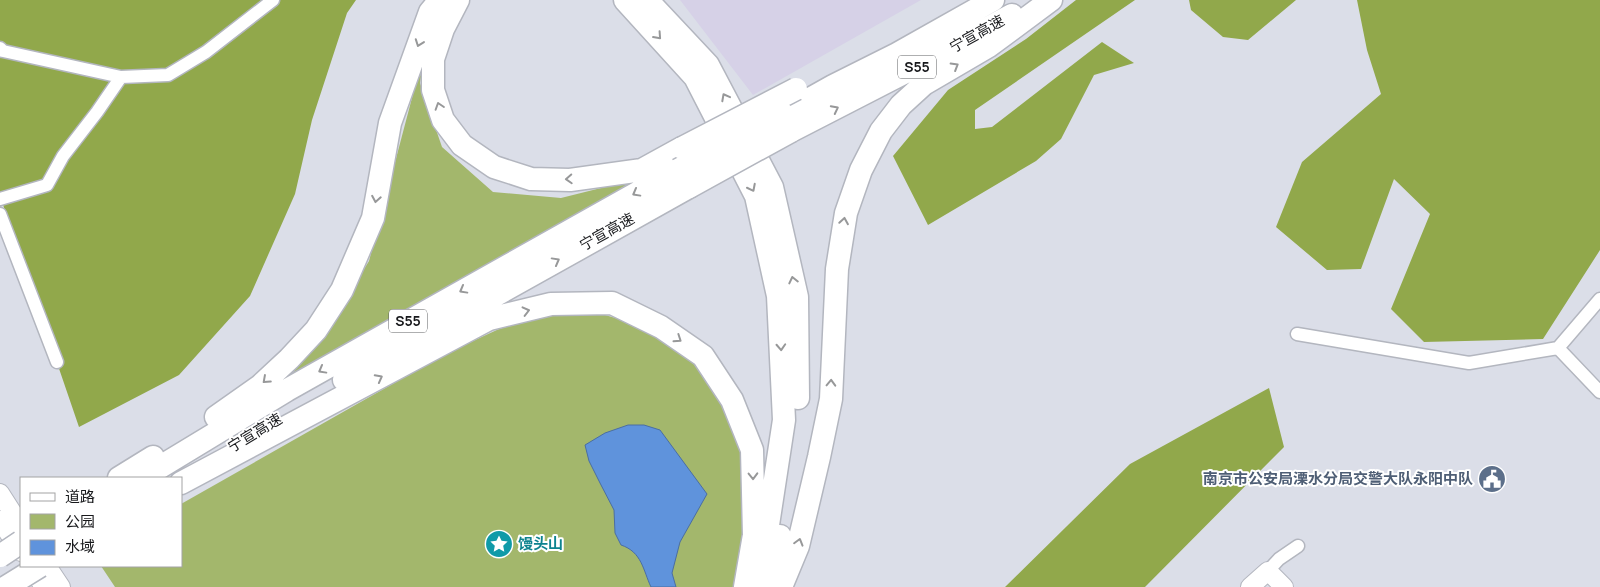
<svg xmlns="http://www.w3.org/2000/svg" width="1600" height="587" font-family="Manrope,'Noto Sans SC',sans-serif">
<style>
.commercial{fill:#d6d1e7}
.green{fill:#a3b76c}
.forest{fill:#91a84b}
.water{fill:#5f93dc;stroke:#4a6ea2}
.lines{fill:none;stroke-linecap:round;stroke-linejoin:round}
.street-casing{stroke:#b3b6bf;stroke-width:15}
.secondary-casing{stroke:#b3b6bf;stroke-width:20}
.highway-casing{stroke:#b3b6bf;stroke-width:25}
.street{stroke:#fff;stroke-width:12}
.secondary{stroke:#fff;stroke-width:18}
.highway{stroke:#fff;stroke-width:22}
.highway-bridge-casing{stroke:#b3b6bf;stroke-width:25;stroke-linecap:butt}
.highway-bridge{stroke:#fff;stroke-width:22}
.oneway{stroke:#979899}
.labels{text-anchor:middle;stroke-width:4;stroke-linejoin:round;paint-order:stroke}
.shield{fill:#fff;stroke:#5d5e60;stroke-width:1}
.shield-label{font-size:14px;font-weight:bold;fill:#18191c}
.street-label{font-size:15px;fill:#18191c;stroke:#fff}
.service-label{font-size:15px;font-weight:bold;fill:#4e5e75;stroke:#fff;text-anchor:end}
.culture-label{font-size:15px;font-weight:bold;fill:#0d838f;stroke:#fff;text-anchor:start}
</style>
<rect width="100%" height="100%" fill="#dbdee8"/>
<path class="commercial" d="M680,0h241l-168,95z"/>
<path class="green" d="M427,41l-7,42 22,64 51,45 68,6 76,-19 -360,208 52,-61 40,-65z
M584,309l42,12 36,16 38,31 26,37 20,58 1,57 -7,60 -7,7h-618l-14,-21h80v-62l266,-151 52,-24 50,-14z"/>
<path class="forest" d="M0,0h356l-9,13 -35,107 -17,74 -45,102 -71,79 -100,52 -79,-231z
M1076,0h59l-160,110v19l17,-2 110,-85 32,21 -40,12 -33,64 -25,22 -108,64 -35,-69 55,-66 78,-51z
M1189,0h107l-48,40 -25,-3 -32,-27z
M1357,0h243v250l-57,89 -119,3 -33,-33 39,-95 -36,-35 -33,90 -34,1 -51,-43 26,-65 79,-68 -14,-44z
M1269,388l15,59 -139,140h-140l125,-123z"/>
<path class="water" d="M628,425h16l16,5 47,64 -27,48 -8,31 4,14h-25c-8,-17 -9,-35 -30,-42l-6,-12 -1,-23 -14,-27 -11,-22 -4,-16 20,-12z"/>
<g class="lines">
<g class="street-casing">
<path id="street" d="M0,48l3,3 118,26 47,-2 38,-23 67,-52
M0,199l47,-14 16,-29 34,-44 24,-35
M0,214l57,148
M1297,334l172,29 89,-15 42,44
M1558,348l42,-49
M1268,571l11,-12 19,-13"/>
</g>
<g class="secondary-casing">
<path id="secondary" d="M0,493l21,33
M0,520l21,32
M30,566l14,21
M47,566l14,21
M1250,587l18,-16 16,16"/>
</g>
<g class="highway-casing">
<path id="highway" d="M458,0l-15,29 -10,30v31l10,30 19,25 32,22 37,12 39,1 72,-10 40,-22
M625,0l70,77 61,119 22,100 6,124 -20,131
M647,0l61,65 64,122 25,110 1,101
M783,114l50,-28 64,-32 96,-54
M791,131l138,-71 83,-45
M344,380l345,-193
M216,417l44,-31 29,-27 27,-29 26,-40 31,-72 17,-95 40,-111 10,-12
M119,478l34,-21
M142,478l145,-88 391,-220
M181,483l308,-164 62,-15 61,-1 49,24 42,29 29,44 20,50 2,85 -9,52
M763,587l17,-51
M781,587l17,-41 21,-89 12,-58 6,-130 9,-56 15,-43 20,-39 20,-26 23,-21 65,-38 62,-46"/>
</g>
<use href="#street" class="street"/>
<use href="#secondary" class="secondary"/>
<use href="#highway" class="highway"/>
<g class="highway-bridge-casing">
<path id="highway-bridge" d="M682,148l114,-59
M678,170l105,-56
M689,187l102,-56
M0,556l21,-14
M6,587l34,-21"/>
</g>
<use href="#highway-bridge" class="highway-bridge"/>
</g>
<defs><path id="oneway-chevron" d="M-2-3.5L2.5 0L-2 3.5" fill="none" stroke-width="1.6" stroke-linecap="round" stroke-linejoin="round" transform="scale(1.25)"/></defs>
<g class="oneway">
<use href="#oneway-chevron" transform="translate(658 36) rotate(48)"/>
<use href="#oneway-chevron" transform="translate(419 43) rotate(110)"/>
<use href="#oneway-chevron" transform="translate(955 66) rotate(-31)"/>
<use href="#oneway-chevron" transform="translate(725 97) rotate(-118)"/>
<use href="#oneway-chevron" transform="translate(439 106) rotate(-108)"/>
<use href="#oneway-chevron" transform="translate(835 109) rotate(-27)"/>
<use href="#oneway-chevron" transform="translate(569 179) rotate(177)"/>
<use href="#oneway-chevron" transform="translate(752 188) rotate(63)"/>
<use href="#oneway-chevron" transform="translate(636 193) rotate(151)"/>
<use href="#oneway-chevron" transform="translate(376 199) rotate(100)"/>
<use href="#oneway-chevron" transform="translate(844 221) rotate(-81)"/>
<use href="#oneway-chevron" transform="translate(556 261) rotate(-29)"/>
<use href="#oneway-chevron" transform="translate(793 280) rotate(-103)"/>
<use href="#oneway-chevron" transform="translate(463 290) rotate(151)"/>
<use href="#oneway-chevron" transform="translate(526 311) rotate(-14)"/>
<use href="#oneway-chevron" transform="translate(678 339) rotate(34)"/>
<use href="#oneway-chevron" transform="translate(781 347) rotate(87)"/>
<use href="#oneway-chevron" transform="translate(322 370) rotate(151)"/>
<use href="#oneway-chevron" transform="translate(379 378) rotate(-28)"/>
<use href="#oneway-chevron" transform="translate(266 380) rotate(138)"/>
<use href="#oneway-chevron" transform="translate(831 383) rotate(-88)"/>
<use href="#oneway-chevron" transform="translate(753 476) rotate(89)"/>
<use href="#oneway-chevron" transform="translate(799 542) rotate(-74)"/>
</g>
<defs>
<g id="civic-disc" transform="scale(1.4375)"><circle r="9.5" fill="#5c6f8a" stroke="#fff"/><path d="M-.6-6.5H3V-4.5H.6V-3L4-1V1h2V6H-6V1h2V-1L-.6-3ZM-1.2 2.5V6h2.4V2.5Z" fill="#fff"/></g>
<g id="sight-disc" transform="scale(1.4375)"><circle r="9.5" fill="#0f9aa8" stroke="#fff"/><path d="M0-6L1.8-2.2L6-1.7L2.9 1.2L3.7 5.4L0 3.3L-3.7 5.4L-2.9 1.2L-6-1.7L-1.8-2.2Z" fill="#fff"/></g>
</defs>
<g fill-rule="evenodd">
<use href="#civic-disc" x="1492" y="479"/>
<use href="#sight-disc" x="499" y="544"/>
</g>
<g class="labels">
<g class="shield">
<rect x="898" y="55.5" width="38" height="23" rx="4"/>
<rect x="389" y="309.5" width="38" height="23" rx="4"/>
</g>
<g class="shield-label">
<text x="917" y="72">S55</text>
<text x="408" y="326">S55</text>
</g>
<g class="street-label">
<text transform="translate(977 34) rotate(-29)" y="5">宁宣高速</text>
<text transform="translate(607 232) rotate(-29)" y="5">宁宣高速</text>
<text transform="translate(255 433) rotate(-31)" y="5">宁宣高速</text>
</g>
<g class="service-label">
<text x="1473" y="484">南京市公安局溧水分局交警大队永阳中队</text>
</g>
<g class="culture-label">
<text x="518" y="549">馒头山</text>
</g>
</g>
<rect x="20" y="477" width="162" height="90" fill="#ffffff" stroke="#a3a3a4"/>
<rect x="30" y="493" width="25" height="8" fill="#ffffff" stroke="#a3a3a4"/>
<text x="65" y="502" font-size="15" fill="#18191c">道路</text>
<rect x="30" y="514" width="25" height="15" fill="#a3b76c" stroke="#a3a3a4"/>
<text x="65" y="527" font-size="15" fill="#18191c">公园</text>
<rect x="30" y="540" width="25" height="15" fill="#5f93dc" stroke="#a3a3a4"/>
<text x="65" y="552" font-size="15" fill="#18191c">水域</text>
</svg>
